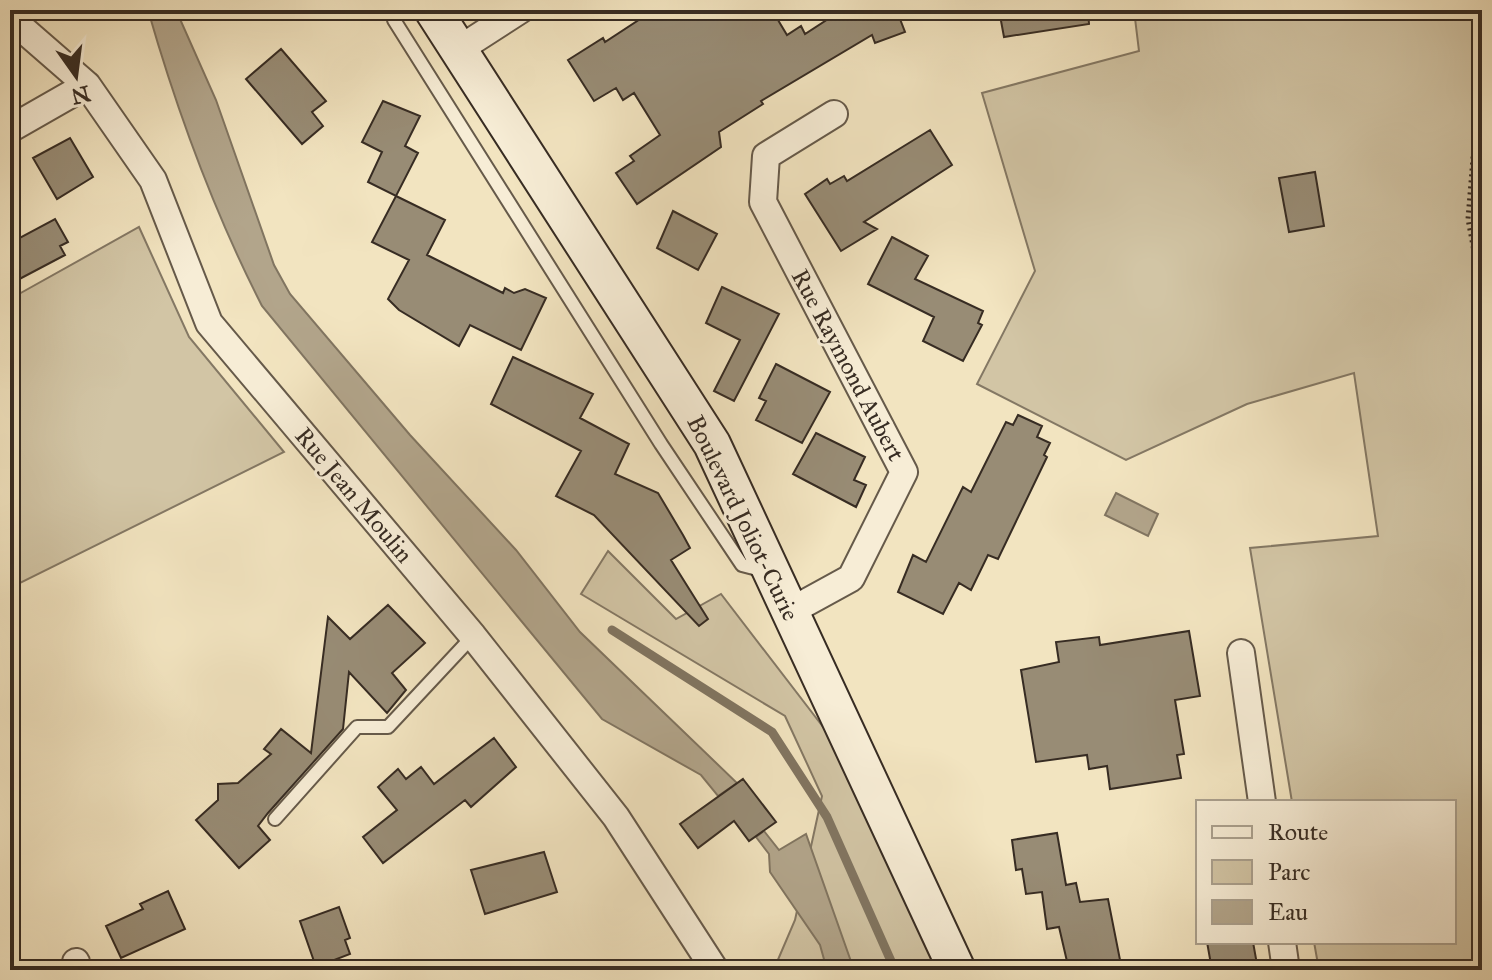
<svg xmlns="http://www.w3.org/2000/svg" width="1492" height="980" font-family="'IM FELL Great Primer',serif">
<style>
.green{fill:#d2c5a5;stroke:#847864;stroke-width:2}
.water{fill:#b2a58b;stroke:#817561;stroke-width:2}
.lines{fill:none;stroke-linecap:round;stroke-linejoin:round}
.stream{stroke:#817561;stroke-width:9}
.building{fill:#988c75;stroke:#372c23;stroke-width:2}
.service-casing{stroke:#665a4a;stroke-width:16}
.minor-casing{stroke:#665a4a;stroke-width:30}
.secondary-casing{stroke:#372c23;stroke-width:40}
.path{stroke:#372c23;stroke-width:5;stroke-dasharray:2 4;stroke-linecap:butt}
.service{stroke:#f7edd6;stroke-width:12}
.minor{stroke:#f7edd6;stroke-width:26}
.secondary{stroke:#f7edd6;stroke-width:36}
.labels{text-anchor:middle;stroke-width:6;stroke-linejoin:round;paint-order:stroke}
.street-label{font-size:24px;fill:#372c23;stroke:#f7edd6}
</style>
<rect width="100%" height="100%" fill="#f2e4c0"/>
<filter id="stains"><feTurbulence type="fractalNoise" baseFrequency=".0025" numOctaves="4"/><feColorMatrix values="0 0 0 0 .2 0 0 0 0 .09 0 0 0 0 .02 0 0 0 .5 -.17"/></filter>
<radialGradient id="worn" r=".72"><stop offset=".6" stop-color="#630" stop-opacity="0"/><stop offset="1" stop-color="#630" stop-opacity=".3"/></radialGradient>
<path class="green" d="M1134,10h348v960h-163l-5,-28h140v-140h-162l-42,-254 128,-12 -24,-163 -107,31 -121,56 -149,-76 58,-113 -53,-178 157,-42z
M139,227l50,110 95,115 -274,136v-289z
M608,551l68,68 45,-25 109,142 109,234h-173l11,-8 18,-42 27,-124 -37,-80 -204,-122z"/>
<path class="water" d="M148,10h28l40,90 58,165 16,29 120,141 106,115 64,82 157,151 -19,13 -17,-21 -99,-56 -340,-413c-48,-94 -85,-195 -114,-296z
M1116,493l42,21 -10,22 -43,-21z
M764,831l15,19 27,-16 48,136h-27l-7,-25 -50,-73 -1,-18 -13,-17z"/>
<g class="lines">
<path class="stream" d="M612,630l160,102 55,85 68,153"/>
</g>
<path class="building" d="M654,10h118l15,25 14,-9 4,8 37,-24h74l-16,9 5,13 -30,11 -3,-8 -111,66 2,3 -44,28 2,15 -84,57 -21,-31 18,-12 -4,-5 30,-21 -26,-42 -11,7 -7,-12 -22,13 -26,-41 35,-22 2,4z
M999,10h89l1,14 -85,13z
M281,49l45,52 -14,11 11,14 -21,18 -56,-65z
M383,101l37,15 -15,30 13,7 -22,43 -28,-14 14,-30 -20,-10z
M930,130l22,35 -88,57 13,7 -36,22 -36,-57 22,-15 3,5 14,-8 3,5z
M70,138l23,39 -36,22 -24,-41z
M1315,172l9,54 -35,6 -10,-54z
M396,196l49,24 -18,35 76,38 2,-5 9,5 11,-4 21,9 -25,52 -51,-25 -11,21 -60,-36 -11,-11 21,-39 -37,-18z
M673,211l44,23 -19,36 -41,-22z
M55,219l13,23 -8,4 5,9 -55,29v-41z
M892,237l36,19 -13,23 68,32 -5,12 4,2 -19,36 -40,-20 11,-24 -66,-33z
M722,287l57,27 -45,87 -20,-10 26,-51 -34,-17z
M513,357l80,37 -13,24 49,26 -14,30 43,19 25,42 7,13 -19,12 37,59 -9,7 -105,-111 -38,-19 25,-45 -90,-47z
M776,364l54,28 -28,51 -46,-23 10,-19 -7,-3z
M1018,415l24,11 -5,11 13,6 -6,12 3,2 -49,102 -10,-4 -17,35 -12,-7 -16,31 -45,-22 15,-37 13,7 37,-75 8,5 35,-70 7,3z
M816,433l49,24 -11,23 12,5 -10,22 -63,-33z
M388,605l37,38 -33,30 14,17 -19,23 -38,-41 -6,57 -75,84 -10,13 12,14 -31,28 -43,-48 22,-20v-16l20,-1 33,-29 -7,-5 17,-20 30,24 17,-136 22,22z
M1189,631l11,65 -25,4 9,54 -7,1 4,23 -71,11 -3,-23 -18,3 -2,-14 -51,7 -15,-92 38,-8 -3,-20 43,-5 1,8z
M494,738l22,29 -45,40 -6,-7 -82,63 -20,-26 34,-27 -19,-23 20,-18 8,10 15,-12 13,17z
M743,779l33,43 -27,19 -15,-20 -36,27 -18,-24z
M1057,833l9,52 10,-2 4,19 28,-3 14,71h-53l-10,-43 -12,2 -5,-37 -16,2 -4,-25 -6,1 -4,-30z
M544,852l13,40 -72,22 -14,-44z
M168,891l17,38 -64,29 -15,-32 37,-17 -3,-5z
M339,907l11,31 -5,2 5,14 -34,13 -16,-46z
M1207,942h46l5,28h-46z"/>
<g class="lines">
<g class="service-casing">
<path id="service" d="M396,10l-2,10 267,424 81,121 23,6
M275,819l82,-92h31l85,-91"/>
</g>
<g class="minor-casing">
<path id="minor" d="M10,18l77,67 66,95 56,143 264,313 143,181 99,153
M458,50l62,-40
M10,129l77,-44
M789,612l62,-34 53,-106 -141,-270 3,-46 68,-42
M1241,653l21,149
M1282,942l4,28
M75,970l1,-8"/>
</g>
<g class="secondary-casing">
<path id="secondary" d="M433,10l279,434 245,526"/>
</g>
<path class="path" d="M1482,49l-14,170 14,75"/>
<use href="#service" class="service"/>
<use href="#minor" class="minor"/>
<use href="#secondary" class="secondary"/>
</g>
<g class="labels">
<g class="street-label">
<text transform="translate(848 365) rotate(62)" y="8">Rue Raymond Aubert</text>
<text transform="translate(354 495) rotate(50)" y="8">Rue Jean Moulin</text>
<text transform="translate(743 518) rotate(64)" y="8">Boulevard Joliot-Curie</text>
</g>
</g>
<rect width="1492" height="980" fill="none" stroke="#f2e4c0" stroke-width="40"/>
<rect x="12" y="12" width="1468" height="956" fill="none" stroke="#372c23" stroke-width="4"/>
<rect x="20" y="20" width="1452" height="940" fill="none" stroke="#372c23" stroke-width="2"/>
<rect x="1196" y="800" width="260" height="144" fill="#f7edd6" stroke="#aaa08e" stroke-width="2"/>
<rect x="1212" y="826" width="40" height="12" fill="#f7edd6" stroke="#aaa08e" stroke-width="2"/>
<text x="1268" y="840" font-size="24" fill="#372c23">Route</text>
<rect x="1212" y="860" width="40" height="24" fill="#d2c5a5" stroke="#aaa08e" stroke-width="2"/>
<text x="1268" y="880" font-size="24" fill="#372c23">Parc</text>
<rect x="1212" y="900" width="40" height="24" fill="#b2a58b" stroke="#aaa08e" stroke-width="2"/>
<text x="1268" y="920" font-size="24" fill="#372c23">Eau</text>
<g transform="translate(76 76) rotate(166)" stroke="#f7edd6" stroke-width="6" paint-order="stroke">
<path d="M0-6L14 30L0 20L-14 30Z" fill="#372c23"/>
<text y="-12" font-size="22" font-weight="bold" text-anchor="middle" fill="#372c23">N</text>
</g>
<rect width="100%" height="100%" filter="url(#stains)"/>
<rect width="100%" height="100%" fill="url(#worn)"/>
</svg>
